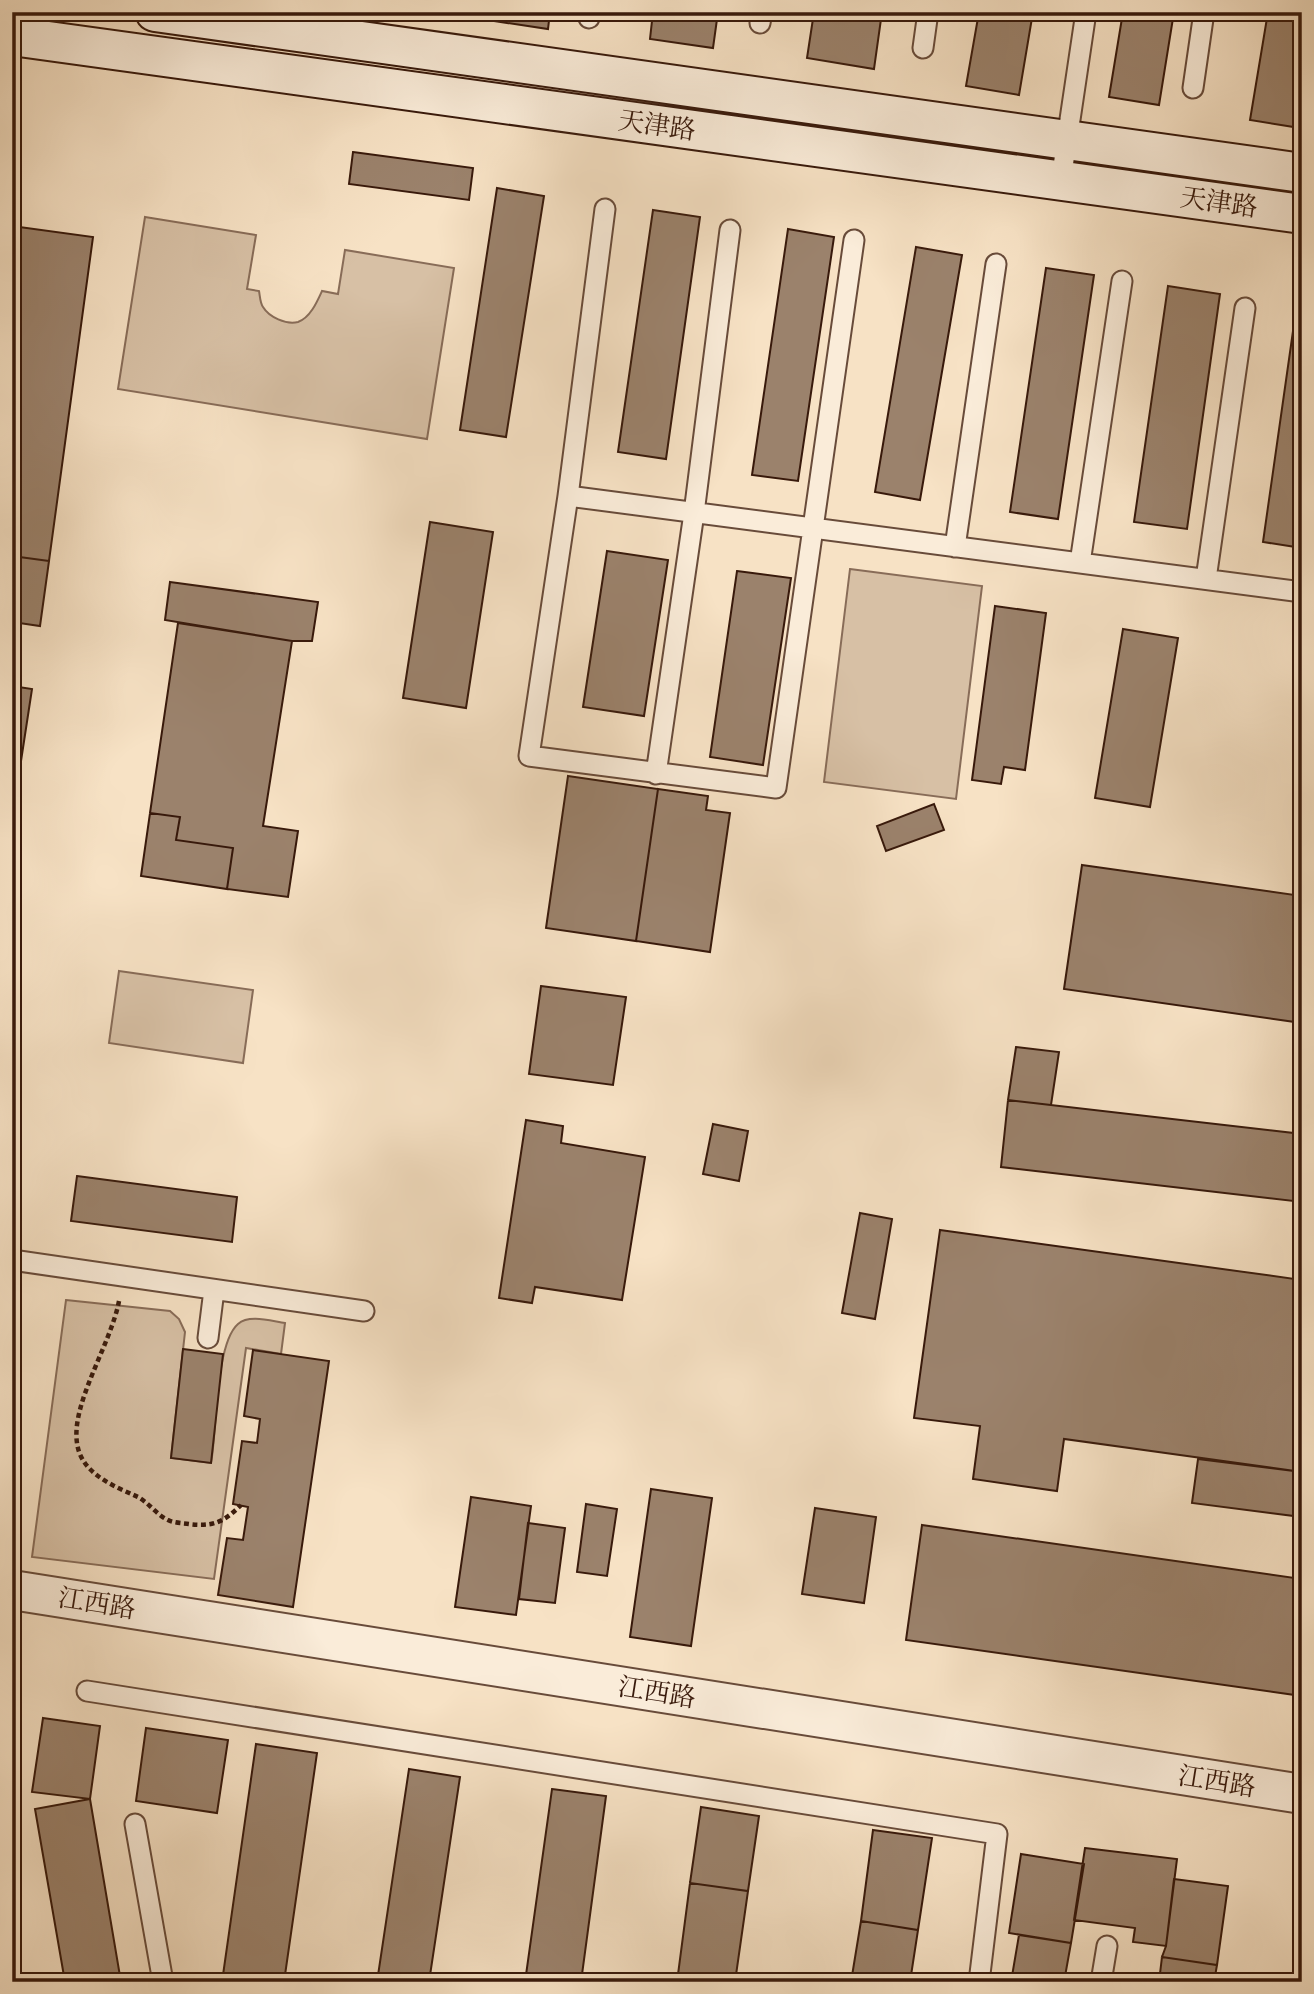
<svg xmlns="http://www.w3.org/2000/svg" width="1314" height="1994" font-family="'IM FELL DW Pica','Noto Serif SC',serif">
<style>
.green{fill:#d7c0a5;stroke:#886c58;stroke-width:2}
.building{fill:#9b826c;stroke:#38190b;stroke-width:2}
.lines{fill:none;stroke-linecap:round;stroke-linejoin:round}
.lane-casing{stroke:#684b3a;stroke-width:23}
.street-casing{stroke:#684b3a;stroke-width:42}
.secondary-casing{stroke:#38190b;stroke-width:42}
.path{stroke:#38190b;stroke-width:4.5;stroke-dasharray:5 3.5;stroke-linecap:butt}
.lane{stroke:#faecd9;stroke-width:19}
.street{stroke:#faecd9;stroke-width:38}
.secondary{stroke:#faecd9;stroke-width:38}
.labels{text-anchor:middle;stroke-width:6;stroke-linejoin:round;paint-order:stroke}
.street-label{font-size:26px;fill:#38190b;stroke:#faecd9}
</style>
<rect width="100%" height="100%" fill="#f7e2c5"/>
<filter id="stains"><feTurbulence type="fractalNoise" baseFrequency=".00286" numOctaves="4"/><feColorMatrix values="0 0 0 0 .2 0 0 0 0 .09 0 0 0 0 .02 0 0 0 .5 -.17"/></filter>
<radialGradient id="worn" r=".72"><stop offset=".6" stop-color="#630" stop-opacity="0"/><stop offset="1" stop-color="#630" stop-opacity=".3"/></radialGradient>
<path class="green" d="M145,217l111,18 -9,54 12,2c1,5 1,12 4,16 6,10 23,18 35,15 12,-4 19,-20 24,-31l16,3 7,-44 109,18 -27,171 -309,-50z
M850,569l132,17 -26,213 -132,-17z
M119,971l134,19 -10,73 -134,-20z
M66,1300l104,11 9,8 6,13 -14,126 40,5c6,-31 4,-119 27,-139 11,-10 33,-3 47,-1l-4,31 -35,-6 -32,231 -182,-22z"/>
<path class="building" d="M488,12h62l-2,17 -61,-9z
M653,12h65l-5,36 -63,-9z
M814,12h68l-8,57 -67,-11z
M979,12h54l-14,83 -53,-9z
M1123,12h51l-15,93 -50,-8z
M1268,12h34v102l-2,14 -50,-8z
M353,152l120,16 -4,32 -120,-16z
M497,188l47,8 -38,241 -46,-7z
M653,210l47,7 -34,242 -48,-7z
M12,226l81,11 -44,324 -37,-5v-225l4,-29h-4z
M788,229l46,8 -36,244 -46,-6z
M916,247l46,8 -42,245 -45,-8z
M1046,268l48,7 -36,244 -48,-7z
M1168,286l52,8 -33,235 -53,-7z
M1297,303l5,1v244l-39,-6z
M430,522l63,10 -27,176 -63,-10z
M607,551l61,9 -24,156 -61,-9z
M12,556l37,5 -9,65 -28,-4z
M737,571l54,7 -28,187 -53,-8z
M170,582l148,20 -6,39h-20l-127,-21z
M995,606l51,7 -21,157 -21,-3 -3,17 -29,-4z
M178,623l114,18 -29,185 35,5 -10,66 -61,-8 6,-41 -57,-8 4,-23 -30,-4z
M1123,629l55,9 -28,169 -55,-9z
M12,686l20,3 -20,131z
M568,776l90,13 -22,152 -90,-13z
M658,789l50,7 -2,14 24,3 -20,139 -74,-11z
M934,804l10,26 -58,21 -9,-25z
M150,813l30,4 -4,23 57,8 -6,41 -86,-13z
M1082,865l220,31v127l-238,-34z
M541,986l85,11 -13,88 -84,-11z
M1016,1047l43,5 -8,53 -43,-5z
M1008,1100l294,34v68l-301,-35z
M526,1120l37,6 -2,17 84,14 -23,143 -87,-13 -3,16 -33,-5z
M713,1124l35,7 -9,50 -36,-7z
M77,1176l160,21 -5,45 -161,-21z
M860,1213l32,6 -17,100 -33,-6z
M940,1230l362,50v192l-238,-33 -7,52 -84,-12 7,-53 -66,-8z
M183,1349l40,5 -12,109 -40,-5z
M253,1350l76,11 -36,246 -75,-12 9,-57 16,2 5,-33 -15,-3 9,-63 15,2 3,-24 -16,-3z
M1198,1459l104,13v45l-110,-14z
M651,1489l61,9 -21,148 -61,-9z
M471,1497l60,9 -15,109 -61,-8z
M586,1504l31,5 -10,67 -30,-4z
M815,1508l61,9 -12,86 -62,-9z
M528,1523l37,5 -10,75 -36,-4z
M922,1525l380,54v117l-396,-56z
M43,1718l57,8 -10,73 -58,-7z
M146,1728l82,12 -11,73 -81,-12z
M256,1744l61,9 -33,229h-62z
M409,1769l51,8 -31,205h-52z
M552,1789l54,7 -25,186h-56z
M90,1799l31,183h-56l-30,-173z
M701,1807l58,9 -11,75 -58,-8z
M873,1830l59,8 -14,92 -57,-9z
M1085,1848l92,11 -11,87 -33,-4 2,-14 -61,-8z
M1021,1854l63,10 -13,79 -62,-10z
M1174,1879l54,7 -11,79 -55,-8 4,-11z
M690,1883l58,8 -13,91h-58z
M861,1921l57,9 -8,52h-59z
M1019,1935l52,8 -7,39h-53z
M1162,1957l55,8 -3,17h-55z"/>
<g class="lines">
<g class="lane-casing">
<path id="lane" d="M589,18l1,-6
M760,23l2,-11
M923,48l5,-36
M1193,88l11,-76
M1061,180l25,-168
M605,209l-37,287 -39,260 247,32 78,-548
M568,496l734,96
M955,547l41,-283
M1080,563l42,-282
M1206,579l39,-271
M656,774l38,-261 36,-283
M12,1260l352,51
M208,1338l6,-48
M87,1691l910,143 -18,148
M135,1824l28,158
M1101,1982l6,-36"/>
</g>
<g class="street-casing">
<path id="street" d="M12,1590l1290,204"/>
</g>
<g class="secondary-casing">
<path id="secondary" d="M155,12l1147,161
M12,36l1290,178"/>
</g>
<path class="path" d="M119,1301c-8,43 -48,102 -42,142 4,31 37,43 61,54 11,6 19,18 30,23 6,3 14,3 21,4 24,3 35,-2 52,-19"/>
<use href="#lane" class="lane"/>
<use href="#street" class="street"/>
<use href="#secondary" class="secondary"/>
</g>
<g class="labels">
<g class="street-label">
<text transform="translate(657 125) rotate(8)" y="9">天津路</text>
<text transform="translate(1219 202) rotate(8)" y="9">天津路</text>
<text transform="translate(97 1603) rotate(9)" y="9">江西路</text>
<text transform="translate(657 1692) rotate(9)" y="9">江西路</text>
<text transform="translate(1217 1781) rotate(9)" y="9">江西路</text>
</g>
</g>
<rect width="1314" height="1994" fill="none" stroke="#f7e2c5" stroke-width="42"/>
<rect x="14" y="14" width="1286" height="1966" fill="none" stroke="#38190b" stroke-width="3.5"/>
<rect x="21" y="21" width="1272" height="1952" fill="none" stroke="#38190b" stroke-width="2"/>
<rect width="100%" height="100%" filter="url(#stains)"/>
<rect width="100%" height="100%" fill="url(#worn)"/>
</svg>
